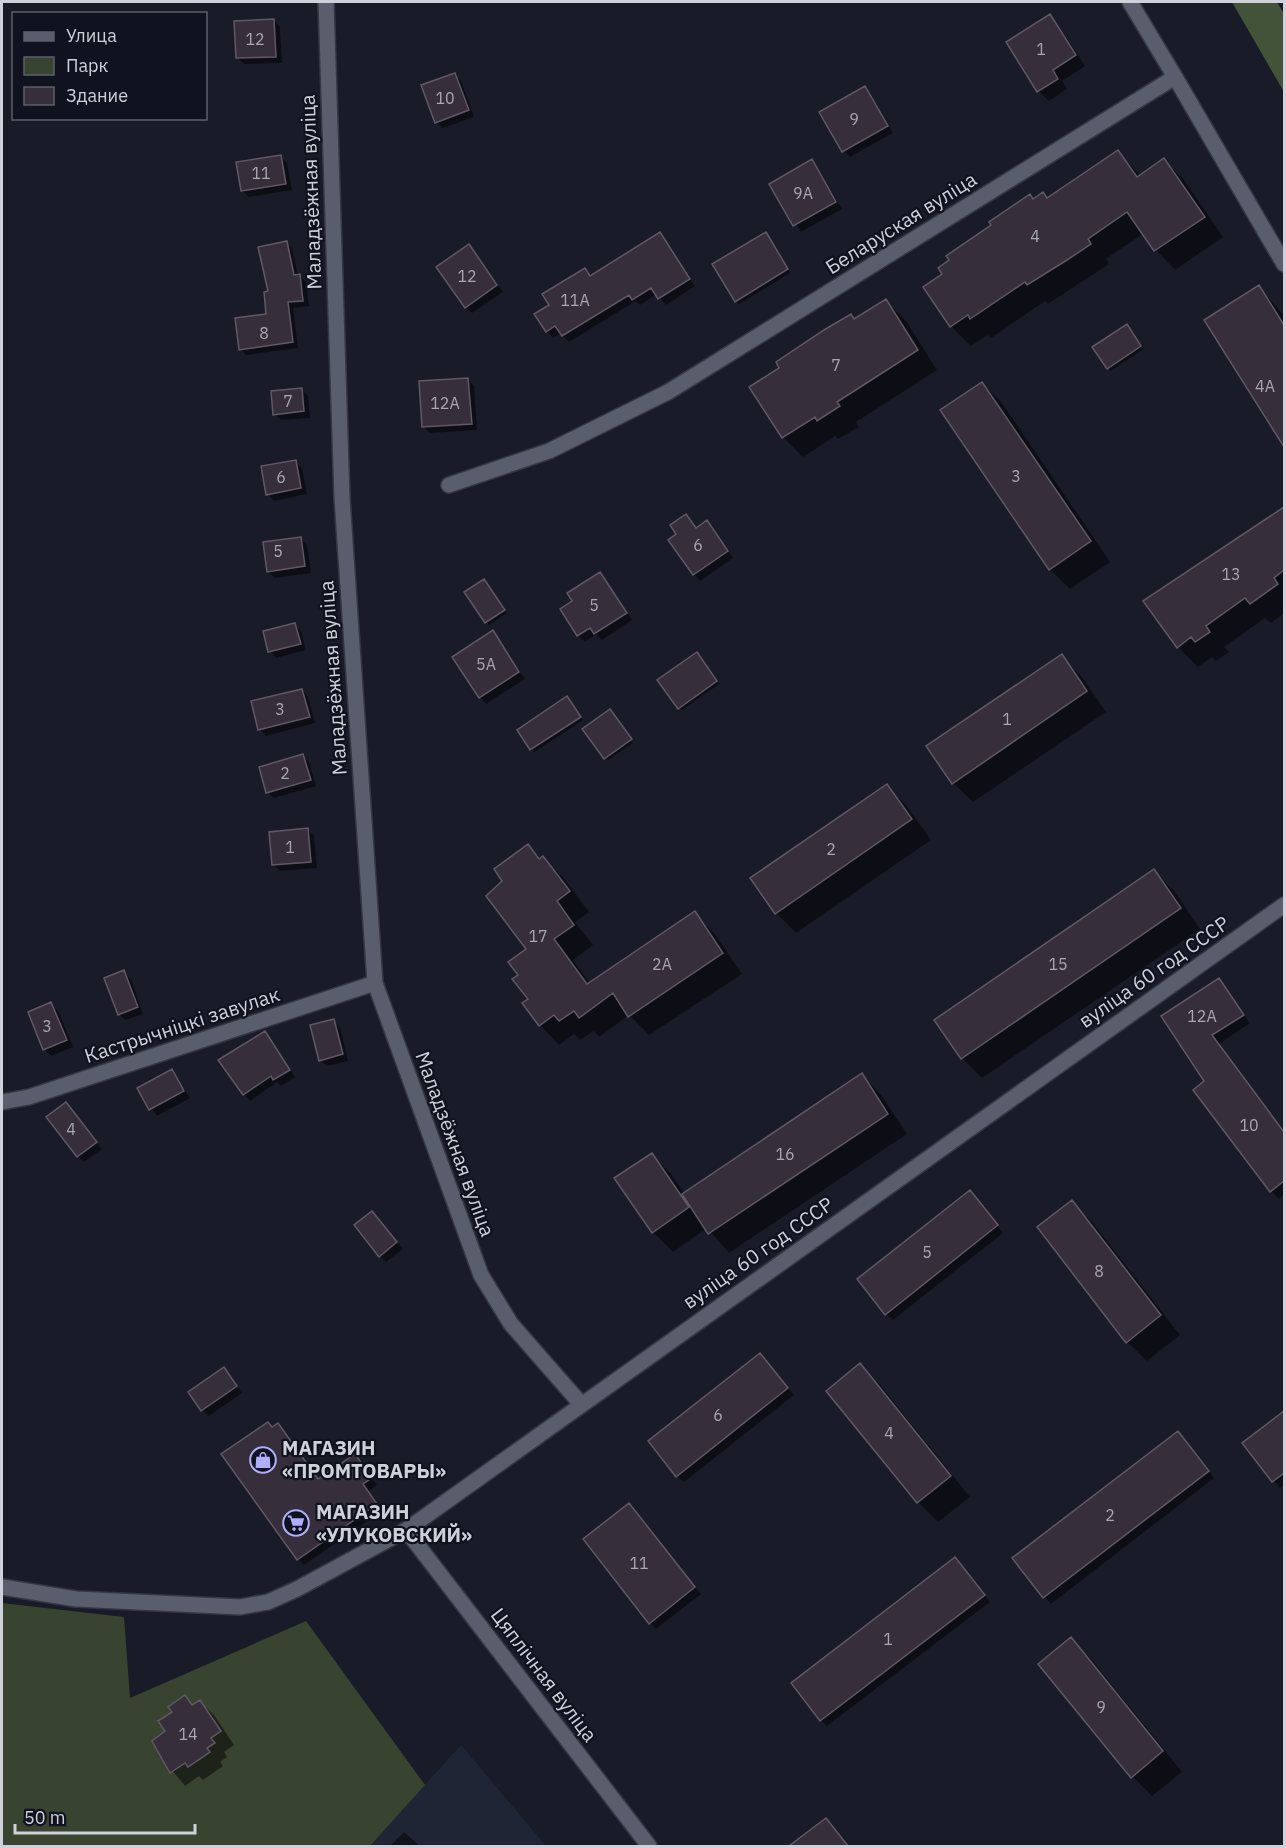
<svg xmlns="http://www.w3.org/2000/svg" width="1286" height="1848" font-family="'IBM Plex Sans',sans-serif">
<style>
.built{fill:#202536}
.green{fill:#384330}
.forest{fill:#43533a}
.shadow{fill:#0007}
.building{fill:#362e3a;stroke:#615865;stroke-width:1.5}
.lines{fill:none;stroke-linecap:round;stroke-linejoin:round}
.minor-casing{stroke:#353741;stroke-width:18}
.minor{stroke:#595d6c;stroke-width:15}
.labels{text-anchor:middle;stroke-width:4.5;stroke-linejoin:round;paint-order:stroke}
.number-label{font-size:16px;fill:#a8a8b1}
.street-label{font-size:20px;fill:#ced1d9;stroke:#10131f}
.poi-label{font-size:20px;font-weight:bold;fill:#ced1d9;stroke:#10131f;text-anchor:start}
</style>
<rect width="100%" height="100%" fill="#191c28"/>
<path class="built" d="M461,1745l85,101h-176z"/>
<path class="green" d="M2,1603l122,14 6,81 176,-77 119,164 -55,61h-368z"/>
<path class="forest" d="M1232,2h45l7,12v78z"/>
<path class="shadow" d="M1049,16l10,10 26,40 -23,15 5,8 -18,12 -10,-10z
M274,21l6,6 2,36 -38,1 -7,-7z
M455,75l6,6 13,36 -31,11 -7,-6z
M865,88l28,45 -43,24 -6,-6z
M1118,152l23,24 23,-16 20,20 39,57 -48,33 -19,-20 -12,-17 -38,26 3,5 -61,40 -3,-3 -54,37 -3,-3 -17,11 -20,-20 -26,-39 109,-87 9,-6 5,5z
M280,156l7,7 5,27 -43,7 -6,-6z
M812,161l30,48 -41,23 -30,-48z
M660,234l35,52 -29,19 -9,-11 -17,11 -4,-4 -67,41 -8,-9 -8,5 -6,-7 -10,-16 14,-9 33,-36 7,6z
M768,237l22,36 -51,31 -3,-3z
M286,243l6,5 6,28 8,5 3,25 -16,2 5,40 -52,7 -5,-6 27,-34 2,-22z
M468,246l35,46 -31,21 -6,-6z
M1259,287l25,29v128l-78,-124z
M886,301l20,20 31,49 -81,52 3,5 -21,12 -3,-3 -32,21 -20,-20 72,-117z
M1129,329l14,20 -32,22 -3,-3z
M468,379l6,7 3,44 -47,3 -7,-7z
M982,383l20,20 108,159 -40,27 -20,-20z
M302,390l6,6 2,22 -29,2 -7,-6z
M295,461l7,7 5,26 -33,7 -6,-7z
M1284,509v104l-13,10 -6,-5 -41,29 5,5 -13,9 -4,-4 -14,10 -20,-20 -33,-46z
M686,516l11,13 9,-7 27,36 -33,23 -6,-7 -16,-40z
M300,538l7,7 4,28 -36,5 -7,-7z
M600,574l32,46 -30,20 -6,-6 -11,8 -7,-7 -4,-34z
M486,583l21,30 -18,12 -23,-32z
M295,625l6,6 5,19 -30,8 -6,-7z
M492,632l33,47 -39,25 -6,-7z
M1061,656l20,20 25,36 -133,90 -20,-19z
M699,657l20,27 -37,26 -3,-2z
M302,690l6,7 7,26 -49,13 -6,-7z
M570,701l13,19 -49,32 -15,-22z
M613,714l20,29 -25,17 -3,-2z
M302,756l7,6 7,24 -42,12 -6,-6z
M887,786l19,19 25,35 -135,93 -20,-20 -24,-34z
M308,830l6,6 3,32 -37,3 -7,-7z
M527,846l36,31 26,35 -14,10 18,23 -20,15 17,23 104,-70 20,20 28,41 -93,61 -20,-20 -30,22 -5,-6 -14,9 -6,-6 -15,11 -19,-20 -20,-50 8,-25 -24,-69z
M1154,871l20,20 26,38 -218,149 -20,-20 -25,-38z
M124,972l7,7 12,35 -18,6 -6,-6z
M1219,980l31,43 -31,21 65,87v63l-5,5 -8,-8 -65,-110 -43,-64z
M51,1004l7,7 15,36 -22,9 -6,-7 -15,-36z
M333,1021l7,7 8,33 -21,5 -7,-6z
M265,1033l30,44 -14,9 -4,-4 -27,19 -6,-7z
M172,1071l18,27 -33,18 -18,-27z
M862,1075l19,20 26,39 -178,119 -22,-25 -34,24 -20,-20 -1,-77 19,19 14,20z
M66,1104l36,45 -18,13 -6,-6z
M976,1198l27,35 -110,87 -7,-6z
M1072,1202l20,20 88,113 -33,26 -20,-19z
M378,1219l25,30 -17,13 -6,-6z
M760,1355l34,40 -110,87 -7,-6z
M860,1365l20,20 90,112 -32,25 -20,-20 -90,-111z
M224,1369l18,24 -33,23 -7,-6z
M1284,1413v71l-4,4 -36,-44z
M278,1425l41,55 36,-24 22,29 -8,6 13,20 -78,54 -6,-6 -25,-131z
M1184,1439l30,39 -163,126 -37,-45z
M629,1504l72,90 -45,35 -6,-6z
M962,1566l28,36 -163,124 -6,-6z
M1071,1639l20,20 91,113 -30,24 -20,-20z
M185,1697l9,9 6,-4 14,13 20,30 -10,7 3,5 -7,5 3,4 -20,14 -4,-4 -14,10 -26,-32 15,-42z
M826,1820l22,26h-47l-4,-4z
M404,1832l16,14h-30z"/>
<path class="building" d="M1050,14l26,41 -23,15 5,9 -21,13 -31,-50z
M274,19l2,38 -40,1 -2,-37z
M455,73l14,37 -34,13 -14,-38z
M865,86l23,40 -46,26 -23,-40z
M1118,150l19,27 27,-19 41,59 -51,34 -27,-39 -39,27 3,5 -24,16 -40,25 -2,-3 -55,37 -2,-4 -18,12 -27,-40 19,-13 -4,-6 11,-8 -3,-4 45,-31 -2,-3 41,-28 3,5 10,-7 4,6z
M281,155l5,29 -45,7 -5,-29z
M812,159l24,43 -43,24 -24,-42z
M660,232l30,47 -32,20 -7,-11 -19,12 -3,-5 -67,41 -7,-10 -9,6 -12,-18 15,-9 -7,-11 43,-26 5,8z
M766,232l22,37 -53,33 -23,-38z
M287,241l7,34 6,-1 3,27 -15,1 5,40 -54,8 -4,-32 31,-4 -2,-22 4,-1 -10,-44z
M469,244l28,41 -32,23 -29,-41z
M1259,285l25,40v122l-80,-127z
M886,299l32,51 -81,52 3,4 -23,15 -2,-4 -33,21 -33,-51 30,-19 -3,-6 48,-32 27,-16 3,5z
M1127,324l14,22 -34,23 -15,-22z
M468,378l4,46 -50,3 -3,-46z
M982,382l109,159 -42,29 -109,-160z
M302,388l2,23 -31,4 -2,-24z
M296,460l5,28 -35,7 -5,-29z
M1284,507v63l-10,8 4,6 -28,20 -5,-6 -39,28 4,6 -15,10 -4,-5 -14,11 -34,-47z
M686,514l10,14 11,-8 21,31 -35,24 -25,-35 8,-6 -6,-9z
M301,537l4,29 -38,6 -4,-30z
M600,572l27,41 -33,21 -4,-6 -13,8 -17,-27 12,-8 -5,-8z
M484,579l21,31 -20,13 -21,-31z
M295,623l6,21 -33,8 -5,-21z
M493,630l26,42 -40,26 -27,-41z
M697,652l20,29 -39,28 -21,-29z
M1062,654l25,37 -135,93 -26,-38z
M302,689l8,28 -52,13 -7,-29z
M567,696l14,21 -51,33 -13,-20z
M610,709l22,30 -28,20 -22,-30z
M303,754l8,26 -45,13 -7,-26z
M887,784l25,35 -137,95 -25,-36z
M308,828l3,34 -39,3 -3,-33z
M528,844l11,15 4,-3 27,35 -13,10 17,24 -20,14 33,45 108,-73 28,42 -95,64 -15,-24 -34,25 -5,-7 -15,10 -5,-6 -15,11 -17,-23 6,-4 -16,-20 6,-4 -10,-13 18,-13 -40,-53 16,-15 -8,-12z
M1154,869l27,39 -220,151 -27,-39z
M124,970l14,37 -20,8 -14,-37z
M1219,978l25,37 -32,20 72,97v49l-14,11 -77,-102 11,-9 -43,-65z
M51,1002l16,38 -24,10 -15,-38z
M334,1019l9,35 -24,7 -9,-36z
M265,1031l25,39 -17,10 -2,-4 -28,19 -25,-35z
M172,1069l12,22 -35,19 -12,-22z
M862,1073l26,41 -180,120 -26,-40z
M66,1102l31,40 -20,15 -31,-40z
M652,1153l37,54 -37,26 -38,-55z
M970,1190l28,35 -113,90 -28,-36z
M1072,1200l89,115 -35,28 -89,-116z
M372,1211l25,31 -18,15 -25,-32z
M760,1353l28,35 -112,89 -28,-36z
M860,1363l91,113 -34,27 -91,-112z
M224,1367l13,19 -36,25 -13,-19z
M1284,1411v62l-12,9 -30,-39z
M268,1422l4,5 6,-4 40,56 37,-25 17,24 -9,6 14,20 -80,56 -76,-106z
M1178,1431l31,40 -166,127 -31,-40z
M629,1503l66,84 -46,37 -66,-85z
M955,1557l30,38 -165,126 -29,-38z
M1071,1637l92,114 -32,27 -93,-114z
M185,1695l7,10 8,-5 21,31 -10,7 4,5 -8,5 3,4 -22,15 -3,-4 -15,10 -18,-32 13,-10 -7,-10 14,-9 -4,-5z
M826,1818l22,28h-59z"/>
<g class="lines">
<g class="minor-casing">
<path id="minor" d="M326,2l16,496 33,485 106,292 30,49 70,80
M1130,2l45,75
M449,485l100,-34 119,-59 507,-315 109,187
M2,1102l27,-5 346,-114
M406,1530l243,316
M2,1587l74,12 164,8 28,-5 29,-13 109,-59 878,-625"/>
</g>
<use href="#minor" class="minor"/>
</g>
<defs>
<g id="shop-ring" transform="scale(1.35)"><circle r="9.5" fill="#10131f" stroke="#afaefa" stroke-width="1.5"/><path d="M-5-2.5h2.3a2.7 3.5 0 0 1 5.4 0H5L5.5 6h-11ZM-1.5-2.5h3a1.5 2.3 0 0 0-3 0Z" fill="#afaefa"/></g>
<g id="supermarket-ring" transform="scale(1.35)"><circle r="9.5" fill="#10131f" stroke="#afaefa" stroke-width="1.5"/><path d="M-6-5.5h2.5l.6 2H6L4.5 2H-2.5L-4.4-4H-6ZM-1.5 3.2a1.3 1.3 0 1 0 .1 0ZM3 3.2a1.3 1.3 0 1 0 .1 0Z" fill="#afaefa"/></g>
</defs>
<g fill-rule="evenodd">
<use href="#shop-ring" x="263" y="1460"/>
<use href="#supermarket-ring" x="296" y="1523"/>
</g>
<g class="labels">
<g class="number-label">
<text x="255" y="45">12</text>
<text x="1041" y="55">1</text>
<text x="445" y="104">10</text>
<text x="854" y="125">9</text>
<text x="261" y="179">11</text>
<text x="803" y="199">9А</text>
<text x="1035" y="242">4</text>
<text x="467" y="282">12</text>
<text x="575" y="306">11А</text>
<text x="264" y="339">8</text>
<text x="836" y="371">7</text>
<text x="1265" y="392">4А</text>
<text x="288" y="407">7</text>
<text x="445" y="409">12А</text>
<text x="1016" y="482">3</text>
<text x="281" y="483">6</text>
<text x="698" y="551">6</text>
<text x="278" y="557">5</text>
<text x="1231" y="580">13</text>
<text x="594" y="611">5</text>
<text x="486" y="670">5А</text>
<text x="280" y="715">3</text>
<text x="1007" y="725">1</text>
<text x="285" y="779">2</text>
<text x="290" y="853">1</text>
<text x="831" y="855">2</text>
<text x="538" y="942">17</text>
<text x="662" y="970">2А</text>
<text x="1058" y="970">15</text>
<text x="1202" y="1022">12А</text>
<text x="47" y="1032">3</text>
<text x="1249" y="1131">10</text>
<text x="71" y="1135">4</text>
<text x="785" y="1160">16</text>
<text x="927" y="1258">5</text>
<text x="1099" y="1277">8</text>
<text x="718" y="1421">6</text>
<text x="889" y="1439">4</text>
<text x="1110" y="1521">2</text>
<text x="639" y="1569">11</text>
<text x="888" y="1645">1</text>
<text x="1101" y="1713">9</text>
<text x="188" y="1740">14</text>
</g>
<g class="street-label">
<text transform="translate(311 192) rotate(-92)" y="7">Маладзёжная вуліца</text>
<text transform="translate(901 223) rotate(-32)" y="7">Беларуская вуліца</text>
<text transform="translate(333 678) rotate(-94)" y="7">Маладзёжная вуліца</text>
<text transform="translate(1154 972) rotate(-35)" y="7">вуліца 60 год СССР</text>
<text transform="translate(182 1025) rotate(-18)" y="7">Кастрычніцкі завулак</text>
<text transform="translate(455 1144) rotate(70)" y="7">Маладзёжная вуліца</text>
<text transform="translate(758 1253) rotate(-35)" y="7">вуліца 60 год СССР</text>
<text transform="translate(544 1675) rotate(53)" y="7">Цяплічная вуліца</text>
</g>
<g class="poi-label">
<text x="282" y="1455">МАГАЗИН<tspan x="282" dy="23">«ПРОМТОВАРЫ»</tspan></text>
<text x="316" y="1519">МАГАЗИН<tspan x="316" dy="23">«УЛУКОВСКИЙ»</tspan></text>
</g>
</g>
<rect width="1286" height="1848" fill="none" stroke="#ced1d9" stroke-width="6"/>
<rect x="12" y="12" width="195" height="108" fill="#10131f" stroke="#5c5f69" stroke-width="1.5"/>
<rect x="24" y="32" width="30" height="9" fill="#595d6c" stroke="#5c5f69" stroke-width="1.5"/>
<text x="66" y="42" font-size="18" fill="#ced1d9">Улица</text>
<rect x="24" y="57" width="30" height="18" fill="#384330" stroke="#5c5f69" stroke-width="1.5"/>
<text x="66" y="72" font-size="18" fill="#ced1d9">Парк</text>
<rect x="24" y="87" width="30" height="18" fill="#362e3a" stroke="#5c5f69" stroke-width="1.5"/>
<text x="66" y="102" font-size="18" fill="#ced1d9">Здание</text>
<path d="M15 1824v9h180v-9" fill="none" stroke="#ced1d9" stroke-width="3"/>
<text x="24" y="1824" font-size="18" fill="#ced1d9" stroke="#10131f" stroke-width="4.5" paint-order="stroke">50 m</text>
</svg>
